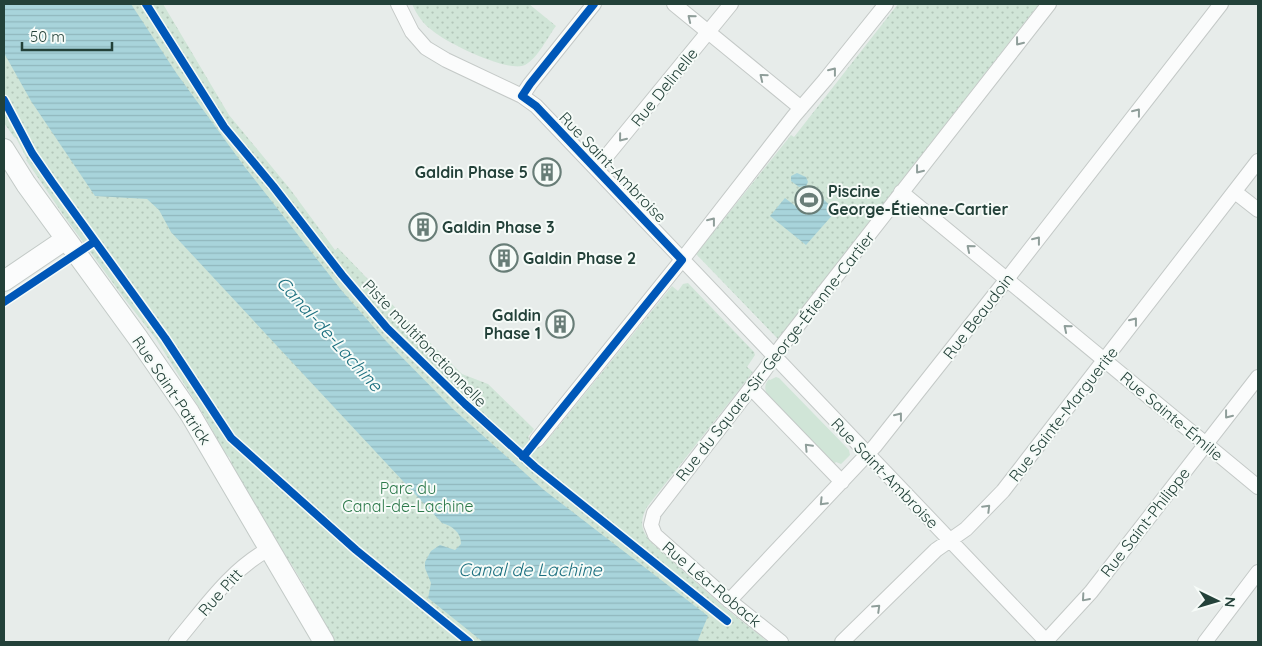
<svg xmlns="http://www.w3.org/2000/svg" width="1262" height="646" font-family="Quicksand,sans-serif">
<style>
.green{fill:#d0e5d7}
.park{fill:url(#park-dots)}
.water{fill:url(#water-rules)}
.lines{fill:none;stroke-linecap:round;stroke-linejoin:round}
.minor-casing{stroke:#c4c9c7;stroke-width:16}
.secondary-casing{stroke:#c3cac7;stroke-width:22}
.minor{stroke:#fbfcfc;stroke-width:14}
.secondary{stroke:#fbfcfc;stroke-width:20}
.cycleway-casing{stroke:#f6fbf8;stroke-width:11}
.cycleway{stroke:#0057b8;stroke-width:8}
.oneway{stroke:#8f9e9a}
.labels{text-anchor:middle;stroke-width:4;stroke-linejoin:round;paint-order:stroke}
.street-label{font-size:16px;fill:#234139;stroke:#f6fbf8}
.poi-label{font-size:16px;font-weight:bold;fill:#234139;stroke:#f6fbf8;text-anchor:start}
.park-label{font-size:16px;fill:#2c794a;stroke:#f6fbf8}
.water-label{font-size:18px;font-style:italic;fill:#1b6f7f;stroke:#f6fbf8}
</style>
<defs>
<pattern id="park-dots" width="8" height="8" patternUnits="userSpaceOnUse" patternTransform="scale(1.25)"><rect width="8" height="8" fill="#d0e5d7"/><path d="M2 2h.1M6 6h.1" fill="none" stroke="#b2c6b9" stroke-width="1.8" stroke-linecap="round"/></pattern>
<pattern id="water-rules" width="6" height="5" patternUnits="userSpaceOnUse" patternTransform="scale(1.25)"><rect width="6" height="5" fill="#a8d4db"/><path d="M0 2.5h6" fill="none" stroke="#90b7bd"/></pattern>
</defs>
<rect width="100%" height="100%" fill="#e7ecea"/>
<path class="green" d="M776,377l3,1 70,72 1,5 -9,9 -5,-2 -2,2 -67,-70c-3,-6 -2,-10 2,-15l1,1z"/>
<path class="park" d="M4,4h159l66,111 61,74 45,61 3,-2 75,78 49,48 26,10 46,45 -6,8 13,11 131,-162 6,5 5,-7 5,-1 66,69 1,3 -8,12 6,5 -106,135c-8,15 -6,24 5,36l73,65 43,34h-434l-28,-49 2,-1 -18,-30 -2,1 -55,-94 -3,-11 -5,-5 -20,-36 -49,-78 -32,-41 -60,-82 -38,-56 1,-1 -11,-21 -2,-1 -10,-14z
M412,4h117l27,22c-9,12 -18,32 -31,39 -17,8 -78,-22 -92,-34 -10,-7 -16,-16 -21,-27z
M898,4h141l-261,335 -82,-85 95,-119 3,2z"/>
<path class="water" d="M4,4h127l46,70 67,92 98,125 44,50 67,68 91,81 164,126 -10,24 2,2h-217l-55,-44 3,-15 -6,-15v-6l6,-11 9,-6 15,5 6,-6c0,-12 -9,-18 -19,-21l-271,-291 -12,-22 -12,-11 -52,-3 -64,-95 -27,-48z
M797,173l9,4 2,5 -2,4 -7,1 -8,-6v-5z
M820,196l16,15 -30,34 -36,-29 15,-18 22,17z"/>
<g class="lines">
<g class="minor-casing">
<path id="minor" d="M398,4l14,28 14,16 20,12 76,36 14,10 511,536
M674,4l127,104
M522,96l8,-12 64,-80
M596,169l135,-165
M901,192l357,295
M1235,192l23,18
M751,388l91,94
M537,440l152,-189 105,-135 31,-36 61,-76
M729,601l146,-155 132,-167 214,-275
M1046,641l45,-49 167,-215
M176,642c28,-33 54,-72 93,-93
M781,642l-55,-44 -71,-63 -4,-10 3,-12 110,-142 17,-24 268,-343
M842,642l94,-92 30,-21 37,-38 255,-330
M1205,642l53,-70"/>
</g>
<g class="secondary-casing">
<path id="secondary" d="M4,149l22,35 112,154 51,74 135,230
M4,281l62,-42"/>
</g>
<use href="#minor" class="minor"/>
<use href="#secondary" class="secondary"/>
<g class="cycleway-casing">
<path id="cycleway" d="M146,4l78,123 49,59 69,89 45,53 78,76 70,63 192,154
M4,100l28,53 20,29 113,156 66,100 125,112 113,92
M4,302l90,-60
M523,457l159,-197 -146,-154 -14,-10 8,-12 64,-80"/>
</g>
<use href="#cycleway" class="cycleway"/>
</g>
<defs><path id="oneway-chevron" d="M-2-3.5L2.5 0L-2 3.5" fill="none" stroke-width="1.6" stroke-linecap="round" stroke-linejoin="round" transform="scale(1.25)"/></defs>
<g class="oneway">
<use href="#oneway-chevron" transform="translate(691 18) rotate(-141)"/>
<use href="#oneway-chevron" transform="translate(1019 42) rotate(128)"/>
<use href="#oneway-chevron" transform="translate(833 71) rotate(-52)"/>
<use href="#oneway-chevron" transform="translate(763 77) rotate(-141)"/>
<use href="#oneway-chevron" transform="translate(1137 112) rotate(-52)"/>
<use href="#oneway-chevron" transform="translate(622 138) rotate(129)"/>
<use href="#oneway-chevron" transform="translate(919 170) rotate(128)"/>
<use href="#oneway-chevron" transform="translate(712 221) rotate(-52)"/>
<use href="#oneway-chevron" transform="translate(1037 240) rotate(-52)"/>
<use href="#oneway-chevron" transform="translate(970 248) rotate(-140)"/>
<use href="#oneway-chevron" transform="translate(1134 321) rotate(-52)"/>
<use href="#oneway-chevron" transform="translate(1067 328) rotate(-140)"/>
<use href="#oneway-chevron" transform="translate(1228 415) rotate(128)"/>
<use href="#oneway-chevron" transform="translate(899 416) rotate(-52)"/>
<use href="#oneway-chevron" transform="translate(808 447) rotate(-134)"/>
<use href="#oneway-chevron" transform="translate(823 502) rotate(134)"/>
<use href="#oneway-chevron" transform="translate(987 508) rotate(-45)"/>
<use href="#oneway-chevron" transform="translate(1085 598) rotate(131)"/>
<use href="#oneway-chevron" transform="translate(877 608) rotate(-44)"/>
</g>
<defs>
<g id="building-ring" transform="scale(1.4375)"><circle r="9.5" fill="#f6fbf8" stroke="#687d77" stroke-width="1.5"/><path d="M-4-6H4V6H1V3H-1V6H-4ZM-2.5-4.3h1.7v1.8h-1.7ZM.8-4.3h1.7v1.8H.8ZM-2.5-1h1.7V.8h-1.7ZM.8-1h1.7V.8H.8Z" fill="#687d77"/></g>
<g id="stadium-ring" transform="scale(1.4375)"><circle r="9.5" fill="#f6fbf8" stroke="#687d77" stroke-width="1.5"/><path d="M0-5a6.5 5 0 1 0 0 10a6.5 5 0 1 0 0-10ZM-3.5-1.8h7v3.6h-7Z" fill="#687d77"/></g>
</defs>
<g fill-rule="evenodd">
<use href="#building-ring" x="547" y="172"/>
<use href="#stadium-ring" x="809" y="200"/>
<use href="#building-ring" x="423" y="227"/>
<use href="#building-ring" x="504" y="258"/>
<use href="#building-ring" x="560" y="324"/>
</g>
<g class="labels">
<g class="street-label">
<text transform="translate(664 87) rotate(-51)" y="6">Rue Delinelle</text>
<text transform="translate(613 167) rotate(46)" y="6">Rue Saint-Ambroise</text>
<text transform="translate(978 316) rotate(-52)" y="6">Rue Beaudoin</text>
<text transform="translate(425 343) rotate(46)" y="6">Piste multifonctionnelle</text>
<text transform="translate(775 356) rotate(-52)" y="6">Rue du Square-Sir-George-Étienne-Cartier</text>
<text transform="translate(172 390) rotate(56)" y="6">Rue Saint-Patrick</text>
<text transform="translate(1063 414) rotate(-52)" y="6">Rue Sainte-Marguerite</text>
<text transform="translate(1172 416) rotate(40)" y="6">Rue Sainte-Émilie</text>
<text transform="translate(885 473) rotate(46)" y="6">Rue Saint-Ambroise</text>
<text transform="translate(1145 522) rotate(-52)" y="6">Rue Saint-Philippe</text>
<text transform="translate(712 584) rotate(40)" y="6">Rue Léa-Roback</text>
<text transform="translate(220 592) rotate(-48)" y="6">Rue Pitt</text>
</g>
<g class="poi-label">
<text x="528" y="178" text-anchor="end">Galdin Phase 5</text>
<text x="828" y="197">Piscine<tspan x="828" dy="18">George-Étienne-Cartier</tspan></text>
<text x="442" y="233">Galdin Phase 3</text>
<text x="523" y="264">Galdin Phase 2</text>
<text x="541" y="321" text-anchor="end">Galdin<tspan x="541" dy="18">Phase 1</tspan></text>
</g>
<g class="park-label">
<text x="408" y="494">Parc du<tspan x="408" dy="18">Canal-de-Lachine</tspan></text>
</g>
<g class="water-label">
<text transform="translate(329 334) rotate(48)" y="6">Canal-de-Lachine</text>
<text x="530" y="576">Canal de Lachine</text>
</g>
</g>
<rect width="1262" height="646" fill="none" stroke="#234139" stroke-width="10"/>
<g transform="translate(1217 601) rotate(95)" stroke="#f6fbf8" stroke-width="4" paint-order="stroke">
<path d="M0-4L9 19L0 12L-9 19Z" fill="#234139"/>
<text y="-8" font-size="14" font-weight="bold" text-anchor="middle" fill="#234139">N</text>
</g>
<path d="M22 42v8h90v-8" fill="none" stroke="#234139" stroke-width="2.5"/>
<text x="30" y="42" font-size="15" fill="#234139" stroke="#f6fbf8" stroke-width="4" paint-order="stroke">50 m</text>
</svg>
